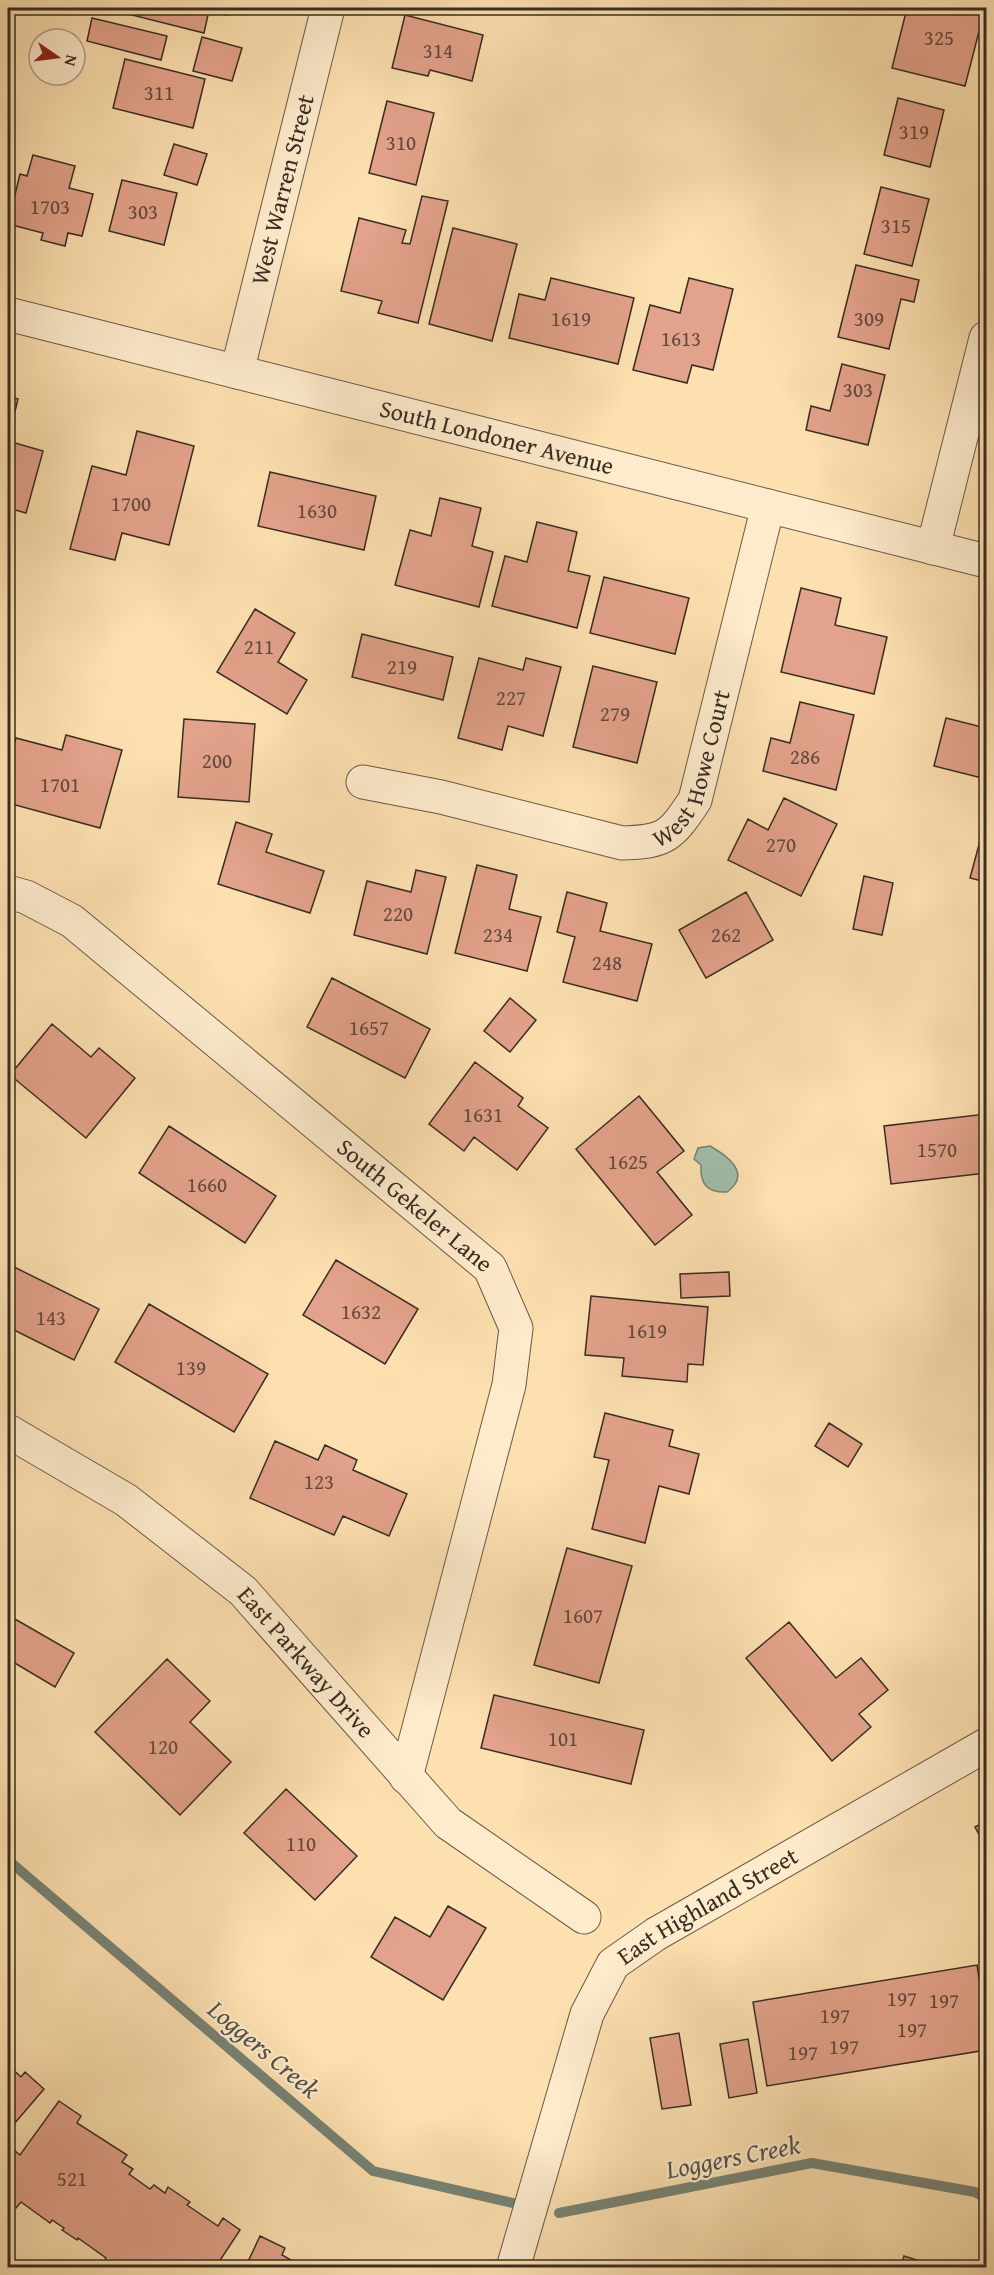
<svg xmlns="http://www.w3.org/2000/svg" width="994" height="2275" font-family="'Gentium Book Plus',serif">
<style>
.water{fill:#9fbdab;stroke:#768375;stroke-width:1.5}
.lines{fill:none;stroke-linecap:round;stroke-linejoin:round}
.stream{stroke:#768375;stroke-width:10}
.building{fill:#e3a28b;stroke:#382d23;stroke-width:1.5}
.street-casing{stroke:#695a46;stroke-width:35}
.street{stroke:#feebcc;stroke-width:33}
.labels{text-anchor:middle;stroke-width:4.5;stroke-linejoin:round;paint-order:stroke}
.number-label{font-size:21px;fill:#634a3d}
.street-label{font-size:24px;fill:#382d23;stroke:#feebcc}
.water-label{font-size:26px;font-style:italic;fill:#525145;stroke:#feebcc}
</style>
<rect width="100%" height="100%" fill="#fde0b0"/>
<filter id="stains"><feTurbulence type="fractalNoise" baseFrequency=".00333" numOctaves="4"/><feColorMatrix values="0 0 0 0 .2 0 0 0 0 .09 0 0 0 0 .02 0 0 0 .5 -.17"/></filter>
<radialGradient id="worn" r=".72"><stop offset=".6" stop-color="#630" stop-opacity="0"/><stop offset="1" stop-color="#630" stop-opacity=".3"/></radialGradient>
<path class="water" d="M710,1146c18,10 42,28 17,46 -20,1 -27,-8 -26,-27l-7,-6 4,-11z"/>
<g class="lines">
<path class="stream" d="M8,1860l365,311 153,35
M559,2213l253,-50 163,29 11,6"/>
</g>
<path class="building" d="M130,8h99l-2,7 -18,-5 -5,23 -76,-19z
M907,8h78l-20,78 -73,-18z
M405,15l78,20 -11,46 -42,-11 -2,6 -36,-8z
M92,18l75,18 -6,24 -74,-19z
M202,37l40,11 -10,33 -39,-10z
M125,59l80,20 -12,49 -80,-20z
M898,98l46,12 -14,57 -46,-12z
M387,101l47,12 -18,72 -47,-12z
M174,144l33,10 -10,31 -33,-10z
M33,155l42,11 -6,22 24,6 -11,42 -14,-3 -3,13 -24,-6 2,-7 -35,-9 12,-50 7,2z
M122,180l55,13 -13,52 -55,-14z
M881,187l48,12 -17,67 -48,-12z
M422,196l26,5 -30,122 -40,-10 4,-12 -41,-10 18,-73 47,12 -4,13 8,1z
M453,228l64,16 -25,97 -63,-17z
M856,265l63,15 -5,22 -13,-3 -12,50 -51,-12z
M551,278l83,20 -16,66 -109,-26 10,-44 26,6z
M689,278l44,11 -20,81 -21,-5 -5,18 -54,-13 17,-65 30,8z
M842,364l43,11 -17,70 -62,-15 5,-24 19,5z
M8,396l10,3 -10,41z
M137,431l57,15 -25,99 -47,-12 -7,27 -45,-11 22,-83 34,9z
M8,441l35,10 -17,62 -18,-5z
M270,472l106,24 -12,54 -106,-24z
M440,498l41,10 -9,38 21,6 -14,55 -84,-22 15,-55 21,6z
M537,522l40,10 -9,39 22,5 -13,52 -85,-22 13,-50 22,6z
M604,577l85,21 -14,56 -85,-21z
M801,588l40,10 -6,27 52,12 -13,57 -93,-22z
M255,609l40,24 -17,29 29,18 -20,34 -70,-42z
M362,634l91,23 -10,43 -91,-23z
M479,658l44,12 3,-12 35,9 -18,69 -35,-10 -6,24 -44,-12z
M593,666l64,16 -20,81 -64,-16z
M800,702l54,13 -18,75 -73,-19 8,-33 19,5z
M946,718l40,10v51l-52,-13z
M184,719l71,5 -6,78 -71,-5z
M66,735l56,15 -22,78 -92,-25v-36l8,-29 46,12z
M784,798l53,26 -36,72 -73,-36 20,-41 20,11z
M236,822l36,12 -6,18 58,19 -14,42 -92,-29z
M980,841l6,2v39l-16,-4z
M477,865l40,10 -8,34 32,8 -14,54 -72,-18z
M416,870l30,7 -19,77 -73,-19 13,-54 44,11z
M864,876l29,7 -11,52 -29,-6z
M567,892l40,11 -7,28 52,13 -15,57 -74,-19 12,-45 -18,-5z
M746,892l27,48 -67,38 -27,-48z
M332,978l98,51 -25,49 -98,-51z
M510,998l26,22 -26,32 -26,-21z
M52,1024l39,33 8,-9 36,30 -49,60 -76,-63z
M475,1062l48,36 -5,8 30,22 -31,42 -43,-33 -10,14 -35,-27z
M639,1096l45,55 -27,21 35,43 -37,30 -79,-96z
M986,1114v59l-95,11 -7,-58z
M169,1126l107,70 -31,47 -106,-70z
M336,1260l82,49 -33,55 -82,-49z
M8,1264l91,45 -25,51 -66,-33z
M729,1272l1,24 -49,2 -1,-24z
M591,1296l117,11 -5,58 -15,-1 -1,18 -65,-6 2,-18 -39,-3z
M149,1304l119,70 -34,58 -119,-70z
M605,1413l68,17 -4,16 30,8 -10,40 -30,-8 -14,57 -53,-14 17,-69 -15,-3z
M829,1423l33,21 -14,23 -33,-21z
M275,1441l43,19 7,-15 32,15 -4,10 54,24 -18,42 -46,-20 -9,19 -84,-37z
M567,1548l65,18 -33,117 -65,-18z
M8,1615l66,38 -19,34 -47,-28z
M789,1622l47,56 25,-20 27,32 -29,24 12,13 -39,34 -86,-103z
M167,1659l43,42 -20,21 41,40 -51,53 -85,-83z
M494,1695l150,35 -13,54 -150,-36z
M286,1789l71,67 -42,44 -71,-67z
M986,1821v26l-11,-20z
M448,1906l38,22 -43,72 -72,-43 24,-40 35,20z
M977,1965l9,60v25l-219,36 -14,-84z
M679,2033l12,72 -29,4 -12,-71z
M748,2039l9,54 -28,5 -9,-54z
M8,2065l13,12 4,-5 19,17 -36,42z
M59,2101l22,15 -4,7 50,32 -5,7 11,7 -4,5 21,15 4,-4 11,8 3,-6 22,15 -3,3 31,21 5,-8 17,12 -25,38h-102l-9,-7 2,-3 -28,-20 -1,2 -15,-10 2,-2 -12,-8 -2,3 -29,-21 -5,6 -8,-6v-30l3,-4 -3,-5 7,-12 5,4z
M260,2236l25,12 -3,7 23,13h-60z
M904,2256l38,12h-41z"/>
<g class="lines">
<g class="street-casing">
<g id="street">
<path id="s1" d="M8,314l978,247"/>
<path id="s2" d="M237,372l91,-364"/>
<path d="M933,548l53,-210"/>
<path id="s3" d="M363,782l78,15 181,46c44,-1 49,-7 73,-43l73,-294"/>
<path id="s4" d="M8,892l18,5 46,24 418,347 26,60 -7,57 -103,392"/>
<path id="s5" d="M8,1431l118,69 117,91 205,232 136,94"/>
<path id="s6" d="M513,2268l74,-254 26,-50 43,-30 330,-189"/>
</g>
</g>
<use href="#street" class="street"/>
</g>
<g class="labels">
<g class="number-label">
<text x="939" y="45">325</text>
<text x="438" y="58">314</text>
<text x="159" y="100">311</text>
<text x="914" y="139">319</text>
<text x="401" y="150">310</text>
<text x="50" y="214">1703</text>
<text x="143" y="219">303</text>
<text x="896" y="233">315</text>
<text x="571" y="326">1619</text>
<text x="869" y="326">309</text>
<text x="681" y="346">1613</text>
<text x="858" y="397">303</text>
<text x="131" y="511">1700</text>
<text x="317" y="518">1630</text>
<text x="259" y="654">211</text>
<text x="402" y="674">219</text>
<text x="511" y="705">227</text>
<text x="615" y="721">279</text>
<text x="805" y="764">286</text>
<text x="217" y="768">200</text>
<text x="60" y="792">1701</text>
<text x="781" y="852">270</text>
<text x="398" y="921">220</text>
<text x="498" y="942">234</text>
<text x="726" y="942">262</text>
<text x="607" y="970">248</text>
<text x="369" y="1035">1657</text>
<text x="483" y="1122">1631</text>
<text x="937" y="1157">1570</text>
<text x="628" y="1169">1625</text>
<text x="207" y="1192">1660</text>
<text x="361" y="1319">1632</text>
<text x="51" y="1325">143</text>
<text x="647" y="1338">1619</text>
<text x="191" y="1375">139</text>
<text x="319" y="1489">123</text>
<text x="583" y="1623">1607</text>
<text x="563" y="1746">101</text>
<text x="163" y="1754">120</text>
<text x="301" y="1851">110</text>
<text x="902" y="2006">197</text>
<text x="944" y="2008">197</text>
<text x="835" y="2023">197</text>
<text x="912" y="2037">197</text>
<text x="844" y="2054">197</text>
<text x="803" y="2060">197</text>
<text x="72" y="2186">521</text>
</g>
<g class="street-label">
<text dy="8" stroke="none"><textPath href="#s2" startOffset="188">West Warren Street</textPath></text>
<text dy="8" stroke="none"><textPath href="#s1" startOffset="504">South Londoner Avenue</textPath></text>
<text dy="8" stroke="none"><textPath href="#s3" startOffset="384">West Howe Court</textPath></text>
<text dy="8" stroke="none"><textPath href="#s4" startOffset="516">South Gekeler Lane</textPath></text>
<text dy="8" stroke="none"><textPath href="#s5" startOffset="380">East Parkway Drive</textPath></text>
<text dy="8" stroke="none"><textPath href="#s6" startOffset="432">East Highland Street</textPath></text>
</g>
<g class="water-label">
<text transform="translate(264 2049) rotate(40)" y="9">Loggers Creek</text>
<text transform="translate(733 2157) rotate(-11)" y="9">Loggers Creek</text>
</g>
</g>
<rect width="994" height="2275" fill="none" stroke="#fde0b0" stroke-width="30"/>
<rect x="9" y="9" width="976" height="2257" fill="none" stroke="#382d23" stroke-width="3"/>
<rect x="15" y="15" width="964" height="2245" fill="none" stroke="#382d23" stroke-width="1.5"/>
<g transform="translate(57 57) rotate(104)"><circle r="28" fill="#feebcc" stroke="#af9f88" stroke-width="1.5"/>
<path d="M0-4.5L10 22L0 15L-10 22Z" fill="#8f2418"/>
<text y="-9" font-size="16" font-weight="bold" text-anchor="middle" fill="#382d23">N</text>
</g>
<rect width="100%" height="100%" filter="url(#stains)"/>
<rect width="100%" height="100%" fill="url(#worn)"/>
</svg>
